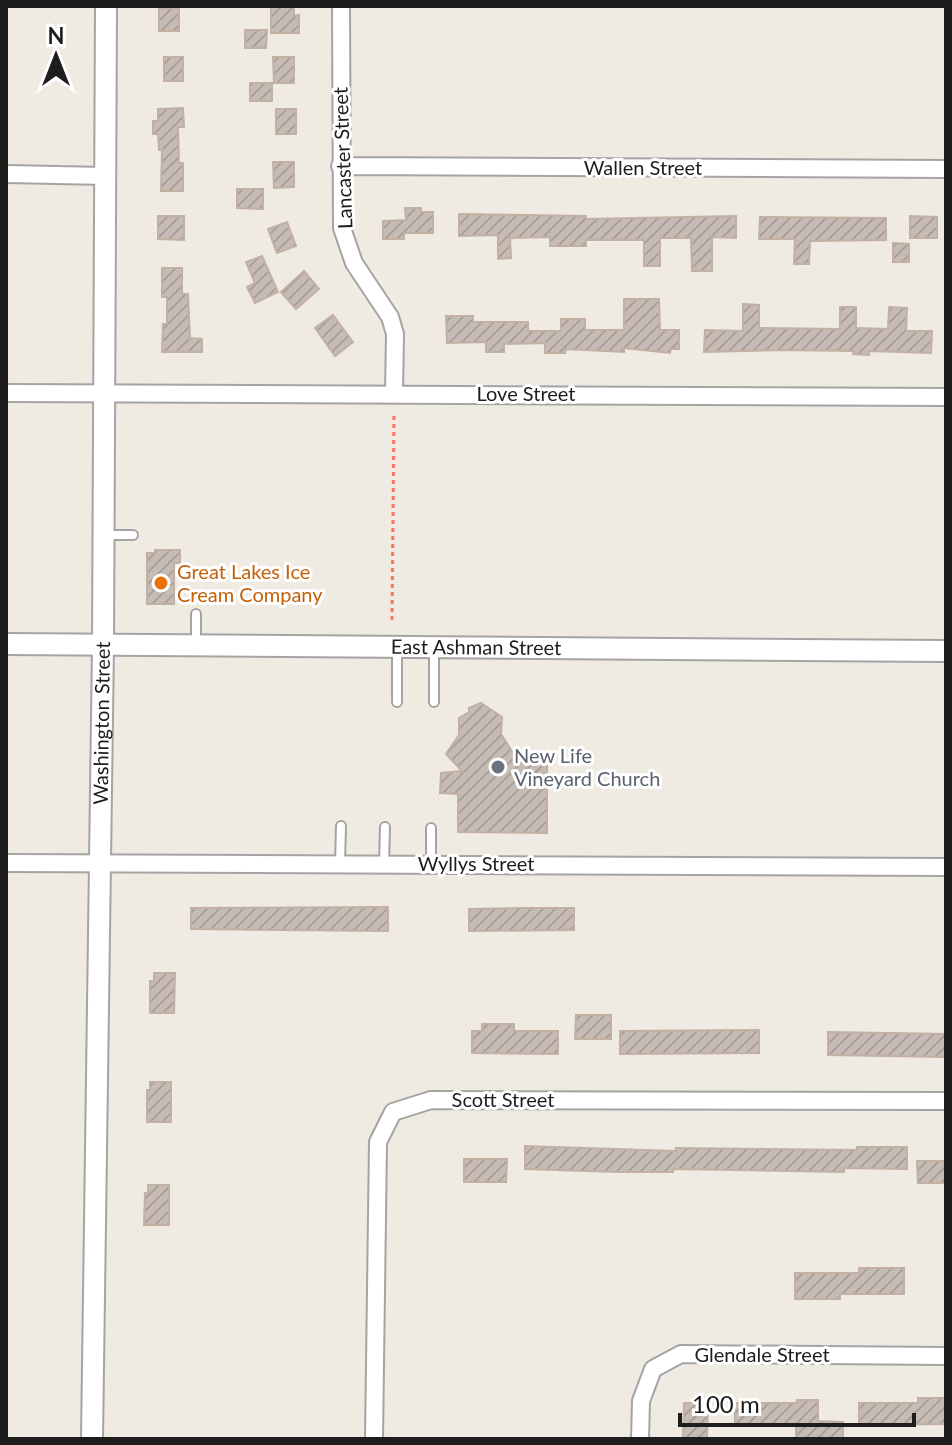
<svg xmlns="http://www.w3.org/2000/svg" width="952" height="1445" font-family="Lato,sans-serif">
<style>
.building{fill:url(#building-hatch);stroke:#c2b0a3;stroke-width:2}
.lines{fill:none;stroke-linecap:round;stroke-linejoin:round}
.service-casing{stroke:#a4a4a4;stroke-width:12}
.minor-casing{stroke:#a4a4a4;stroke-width:20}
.tertiary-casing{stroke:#a4a4a4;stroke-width:24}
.path{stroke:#ff7163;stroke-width:3;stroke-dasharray:4 4;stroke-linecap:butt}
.service{stroke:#fff;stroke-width:8}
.minor{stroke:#fff;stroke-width:16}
.tertiary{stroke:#fff;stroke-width:20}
.food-dot{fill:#e8710a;stroke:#fff;stroke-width:3}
.worship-dot{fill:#6b7280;stroke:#fff;stroke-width:3}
.labels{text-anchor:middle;stroke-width:6;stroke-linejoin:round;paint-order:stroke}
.street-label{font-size:20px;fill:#1d1d1d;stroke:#fff}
.food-label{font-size:20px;fill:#c56008;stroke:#fff;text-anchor:start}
.worship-label{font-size:20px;fill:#5b616d;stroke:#fff;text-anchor:start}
</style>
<defs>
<pattern id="building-hatch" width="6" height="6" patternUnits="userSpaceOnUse" patternTransform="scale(2)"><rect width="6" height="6" fill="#c7bcb5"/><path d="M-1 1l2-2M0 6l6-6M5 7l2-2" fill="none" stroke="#aaa19b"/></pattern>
</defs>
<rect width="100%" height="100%" fill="#efeae2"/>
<path class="building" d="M271,6h23v10l5,-1v18h-28z
M159,8h20v23h-20z
M245,30h22l-1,18h-21z
M164,57h19v24h-19z
M273,57h21v26h-20z
M250,83h22v18h-22z
M183,108l1,19h-6l1,36h4v28h-22l1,-41h-3l-1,-16h-5v-13h5v-12z
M276,109h20v25h-20z
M273,162h21v25l-20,1z
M237,189h26v20l-26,-1z
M405,208h16v4h12v21h-29v6h-21v-18l23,-1z
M459,214l127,2v3l150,-3v22l-24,-1v34h-20l-1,-33h-31v28h-16v-26h-58v6h-36v-9l-40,1 1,20 -13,1v-24l-39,1z
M158,216h26v24l-26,-1z
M910,216l27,1v21h-27z
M760,217l126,1v22l-76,1 -1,23h-15l1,-25h-36z
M287,222l9,24 -19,7 -9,-24z
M893,243l16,1v18h-16z
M262,256l16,36 -23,11 -8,-16 8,-4 -9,-21z
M162,268h20v26h6l2,44 12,1v13h-40l1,-28h4v-27h-5z
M304,271l15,18 -23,20 -15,-17z
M624,299h35l1,31h19v19h-8l-1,4 -46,-5v4l-58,-3 -1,4h-20v-10l-41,1v8h-18v-10l-39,1 -1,-27h27v6h55v9h33v-12h24v11h39z
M743,304l16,1v23l81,1v-22h16v21l32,1 1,-22 18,1 -1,23h26l-1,22 -62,-2v4l-16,-1 1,-3 -72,-1 -78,2 1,-22 38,1z
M333,315l20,27 -18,14 -20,-28z
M155,550h25v13h-6v41h-27v-51h8z
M481,703l21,14 -1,17 17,27 29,1v71l-89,-1v-38l-18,-1 1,-20 21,-2 -16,-17 13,-19v-17l10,-6v-4z
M388,907v24l-197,-2v-21z
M529,908h45v22l-105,1v-22z
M154,973h21l-1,40h-24v-32h4z
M576,1015h35v24h-36z
M482,1024h32v7h44v23l-86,-1v-22h10z
M759,1030v23l-139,1v-23z
M828,1032l118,2v23l-118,-2z
M150,1082h21v40h-24v-32h3z
M525,1146l151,5v-3l181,2v-3h50v22l-63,-1v4l-171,-3v3h-54l-94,-3z
M464,1159h43l-1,23h-42z
M917,1161h29v22h-28z
M148,1185h21v40h-25l1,-32h3z
M859,1268h45v26h-64v5h-45v-26h64z
M918,1398h28v26l-87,1v-22h59z
M797,1400h21v21l25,1v17h-47v-14h-61v-22h62z
M684,1403h24l-1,36h-24z"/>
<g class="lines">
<g class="service-casing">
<path id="service" d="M106,535h27
M196,644v-30
M397,702v-54
M434,702v-54
M340,863l1,-37
M384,863l1,-36
M431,863v-35"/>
</g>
<g class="minor-casing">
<path id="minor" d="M341,6l1,222 12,35 36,54 5,17 -1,59
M340,166l606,3
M6,174l100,2
M6,393l940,4
M6,863l940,4
M374,1439l4,-297 15,-30 38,-12 515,1
M640,1439l1,-38 12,-32 28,-15 265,2"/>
</g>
<g class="tertiary-casing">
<g id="tertiary">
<path id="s1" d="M6,644l940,7"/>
<path id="s2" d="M92,1439l11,-794 3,-639"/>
</g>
</g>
<path class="path" d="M392,620l2,-208"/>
<use href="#service" class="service"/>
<use href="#minor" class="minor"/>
<use href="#tertiary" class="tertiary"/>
</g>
<circle class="food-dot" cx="161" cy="583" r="8"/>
<circle class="worship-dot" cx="498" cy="767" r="8"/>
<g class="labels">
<g class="street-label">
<text transform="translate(343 158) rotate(-92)" y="7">Lancaster Street</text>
<text x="643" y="175">Wallen Street</text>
<text x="526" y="401">Love Street</text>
<text dy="7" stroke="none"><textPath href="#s1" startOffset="470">East Ashman Street</textPath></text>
<text dy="7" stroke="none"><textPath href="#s2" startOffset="716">Washington Street</textPath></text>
<text x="476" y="871">Wyllys Street</text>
<text x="503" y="1107">Scott Street</text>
<text x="762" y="1362">Glendale Street</text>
</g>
<g class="food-label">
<text x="177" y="579">Great Lakes Ice<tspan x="177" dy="23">Cream Company</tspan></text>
</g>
<g class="worship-label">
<text x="514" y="763">New Life<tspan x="514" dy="23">Vineyard Church</tspan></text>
</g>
</g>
<rect width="952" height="1445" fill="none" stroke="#1d1d1d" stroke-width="16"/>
<g transform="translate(56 56)" stroke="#ffffff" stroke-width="6" paint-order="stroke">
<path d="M0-6L14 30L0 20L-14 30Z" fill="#1d1d1d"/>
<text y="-12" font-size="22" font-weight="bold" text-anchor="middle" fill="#1d1d1d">N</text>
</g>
<path d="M680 1413v12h234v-12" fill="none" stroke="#1d1d1d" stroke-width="4"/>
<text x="692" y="1413" font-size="24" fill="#1d1d1d" stroke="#ffffff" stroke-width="6" paint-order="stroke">100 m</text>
</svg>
